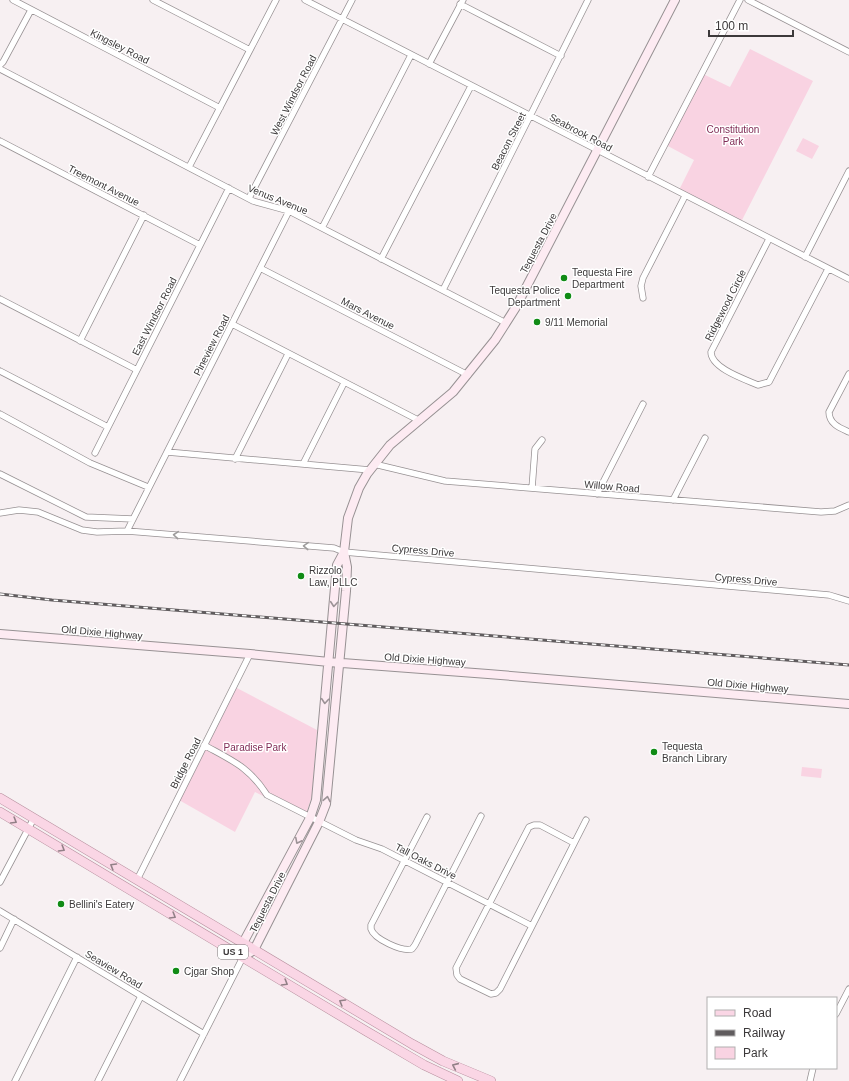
<svg xmlns="http://www.w3.org/2000/svg" width="849" height="1081" font-family="Helvetica,sans-serif">
<style>
.green{fill:#f9d3e2}
.lines{fill:none;stroke-linecap:round;stroke-linejoin:round}
.street-casing{stroke:#979193;stroke-width:7}
.secondary-casing{stroke:#979193;stroke-width:10}
.primary-casing{stroke:#b68e9d;stroke-width:10}
.street{stroke:#fff;stroke-width:5.5}
.secondary{stroke:#fdebf2;stroke-width:8}
.primary{stroke:#fad6e5;stroke-width:9}
.rail-casing{stroke:#605c5e;stroke-width:3}
.rail{stroke:#fff;stroke-width:1.5;stroke-dasharray:4.5;stroke-linecap:butt}
.oneway{stroke:#9e9c9c}
.oneway2{stroke:#9c9296}
.oneway3{stroke:#928087}
.poi-dot{fill:#108b15;stroke:#fff;stroke-width:1.5}
.labels{text-anchor:middle;stroke-width:3;stroke-linejoin:round;paint-order:stroke}
.shield{fill:#fff;stroke:#767475;stroke-width:1}
.shield-label{font-size:9px;font-weight:bold;fill:#3c393a}
.street-label{font-size:10px;fill:#3c393a;stroke:#fff}
.park-label{font-size:10px;fill:#802c56;stroke:#fff}
.poi-label{font-size:10px;fill:#3c393a;stroke:#fff;text-anchor:start}
</style>
<rect width="100%" height="100%" fill="#f7f0f2"/>
<path class="green" d="M750,49l63,32 -72,141 -62,-32 15,-30 -28,-15 37,-71 27,13z
M803,138l16,8 -7,13 -16,-8z
M235,687l82,43 -5,66 -7,21 -50,-25 -20,40 -56,-32z
M802,767l20,2 -1,9 -20,-2z"/>
<g class="lines">
<g class="street-casing">
<path id="street" d="M13,0l207,108
M153,0l97,50
M305,0l544,279
M748,0l101,52
M460,4l101,52
M429,64l34,-64
M0,65l3,-3 28,-52
M0,69l253,132 36,10 217,112
M0,141l200,104
M189,167l87,-167
M648,177l92,-177
M249,198l103,-198
M322,228l89,-173
M769,239l-58,113c0,16 33,27 47,33l11,-3 59,-113
M805,257l44,-86
M381,259l90,-173
M260,268l208,107
M443,290l145,-290
M643,298l-2,-12 2,-8 42,-82
M0,299l137,71
M232,324l188,97
M80,341l64,-126
M0,371l108,56
M849,374l-20,38c0,12 11,16 20,20
M0,414l90,49 58,24
M167,452l203,18
M95,453l134,-265
M235,459l53,-105
M303,464l41,-81
M374,464l71,17 376,31 14,-1 14,-6
M0,474l86,43 47,2
M532,488l3,-39 7,-9
M597,494l46,-90
M673,500l32,-62
M0,513l19,-3 19,2 44,18 15,2 30,-1 207,17 10,4 485,43 20,6
M127,531l162,-320
M204,745c29,16 45,22 63,50l89,45 26,9 150,77
M427,817l-56,108v4c3,10 31,23 41,20l3,-4 66,-129
M574,843l-34,-18h-6l-5,2 -73,141 1,7 3,4 31,15 5,-1 4,-4 86,-169
M137,880l113,-226
M0,882l34,-64
M0,911l204,123
M0,948l14,-29
M836,1014l13,-25
M15,1081l62,-124
M98,1081l43,-85
M180,1081l63,-124
M810,1081l3,-13"/>
</g>
<g class="secondary-casing">
<path id="secondary" d="M0,634l250,20 79,8 159,12 361,30
M243,957l11,-7 3,-6 62,-122 7,-18 20,-213 1,-24 -3,-15 4,-34 11,-30 8,-14 23,-29 63,-53 42,-52 21,-33 159,-307
M243,957v-14l67,-125 6,-18 21,-235 7,-13"/>
</g>
<g class="primary-casing">
<path id="primary" d="M0,798l412,246 31,17 48,20
M0,812l366,219 58,34 34,16"/>
</g>
<use href="#street" class="street"/>
<use href="#secondary" class="secondary"/>
<use href="#primary" class="primary"/>
<g class="rail-casing">
<path id="rail" d="M0,594l52,6 797,65"/>
</g>
<use href="#rail" class="rail"/>
</g>
<defs><path id="oneway-chevron" d="M-2-3.5L2.5 0L-2 3.5" fill="none" stroke-width="1.6" stroke-linecap="round" stroke-linejoin="round"/></defs>
<g class="oneway">
<use href="#oneway-chevron" transform="translate(176 535) rotate(-175)"/>
<use href="#oneway-chevron" transform="translate(306 546) rotate(-177)"/>
</g>
<g class="oneway2">
<use href="#oneway-chevron" transform="translate(334 604) rotate(95)"/>
<use href="#oneway-chevron" transform="translate(325 701) rotate(95)"/>
<use href="#oneway-chevron" transform="translate(327 799) rotate(-79)"/>
<use href="#oneway-chevron" transform="translate(298 841) rotate(117)"/>
</g>
<g class="oneway3">
<use href="#oneway-chevron" transform="translate(14 821) rotate(31)"/>
<use href="#oneway-chevron" transform="translate(62 849) rotate(31)"/>
<use href="#oneway-chevron" transform="translate(113 866) rotate(-149)"/>
<use href="#oneway-chevron" transform="translate(173 916) rotate(31)"/>
<use href="#oneway-chevron" transform="translate(285 983) rotate(31)"/>
<use href="#oneway-chevron" transform="translate(342 1002) rotate(-149)"/>
<use href="#oneway-chevron" transform="translate(455 1066) rotate(-156)"/>
</g>
<g class="poi-dot">
<circle cx="564" cy="278" r="4"/>
<circle cx="568" cy="296" r="4"/>
<circle cx="537" cy="322" r="4"/>
<circle cx="301" cy="576" r="4"/>
<circle cx="654" cy="752" r="4"/>
<circle cx="61" cy="904" r="4"/>
<circle cx="176" cy="971" r="4"/>
</g>
<g class="labels">
<rect class="shield" x="218" y="945" width="30" height="14" rx="3"/>
<g class="shield-label">
<text x="233" y="955">US 1</text>
</g>
<g class="street-label">
<text transform="translate(120 46) rotate(27)" y="4">Kingsley Road</text>
<text transform="translate(293 95) rotate(-63)" y="4">West Windsor Road</text>
<text transform="translate(581 132) rotate(28)" y="4">Seabrook Road</text>
<text transform="translate(508 141) rotate(-63)" y="4">Beacon Street</text>
<text transform="translate(104 185) rotate(27)" y="4">Treemont Avenue</text>
<text transform="translate(278 199) rotate(22)" y="4">Venus Avenue</text>
<text transform="translate(538 243) rotate(-62)" y="4">Tequesta Drive</text>
<text transform="translate(725 305) rotate(-63)" y="4">Ridgewood Circle</text>
<text transform="translate(368 313) rotate(27)" y="4">Mars Avenue</text>
<text transform="translate(154 316) rotate(-63)" y="4">East Windsor Road</text>
<text transform="translate(211 345) rotate(-63)" y="4">Pineview Road</text>
<text transform="translate(612 486) rotate(5)" y="4">Willow Road</text>
<text transform="translate(423 550) rotate(5)" y="4">Cypress Drive</text>
<text transform="translate(746 579) rotate(5)" y="4">Cypress Drive</text>
<text transform="translate(102 632) rotate(5)" y="4">Old Dixie Highway</text>
<text transform="translate(425 659) rotate(4)" y="4">Old Dixie Highway</text>
<text transform="translate(748 685) rotate(5)" y="4">Old Dixie Highway</text>
<text transform="translate(185 763) rotate(-63)" y="4">Bridge Road</text>
<text transform="translate(426 861) rotate(27)" y="4">Tall Oaks Drive</text>
<text transform="translate(267 902) rotate(-63)" y="4">Tequesta Drive</text>
<text transform="translate(114 969) rotate(31)" y="4">Seaview Road</text>
</g>
<g class="park-label">
<text x="733" y="133">Constitution<tspan x="733" dy="12">Park</tspan></text>
<text x="255" y="751">Paradise Park</text>
</g>
<g class="poi-label">
<text x="572" y="276">Tequesta Fire<tspan x="572" dy="12">Department</tspan></text>
<text x="560" y="294" text-anchor="end">Tequesta Police<tspan x="560" dy="12">Department</tspan></text>
<text x="545" y="326">9/11 Memorial</text>
<text x="309" y="574">Rizzolo<tspan x="309" dy="12">Law, PLLC</tspan></text>
<text x="662" y="750">Tequesta<tspan x="662" dy="12">Branch Library</tspan></text>
<text x="69" y="908">Bellini's Eatery</text>
<text x="184" y="975">Cjgar Shop</text>
</g>
</g>
<rect x="707" y="997" width="130" height="72" fill="#ffffff" stroke="#b1b0b0"/>
<rect x="715" y="1010" width="20" height="6" fill="#fad6e5" stroke="#b1b0b0"/>
<text x="743" y="1017" font-size="12" fill="#3c393a">Road</text>
<rect x="715" y="1030" width="20" height="6" fill="#605c5e" stroke="#b1b0b0"/>
<text x="743" y="1037" font-size="12" fill="#3c393a">Railway</text>
<rect x="715" y="1047" width="20" height="12" fill="#f9d3e2" stroke="#b1b0b0"/>
<text x="743" y="1057" font-size="12" fill="#3c393a">Park</text>
<path d="M709 30v6h84v-6" fill="none" stroke="#3c393a" stroke-width="2"/>
<text x="715" y="30" font-size="12" fill="#3c393a" stroke="#ffffff" stroke-width="3" paint-order="stroke">100 m</text>
</svg>
